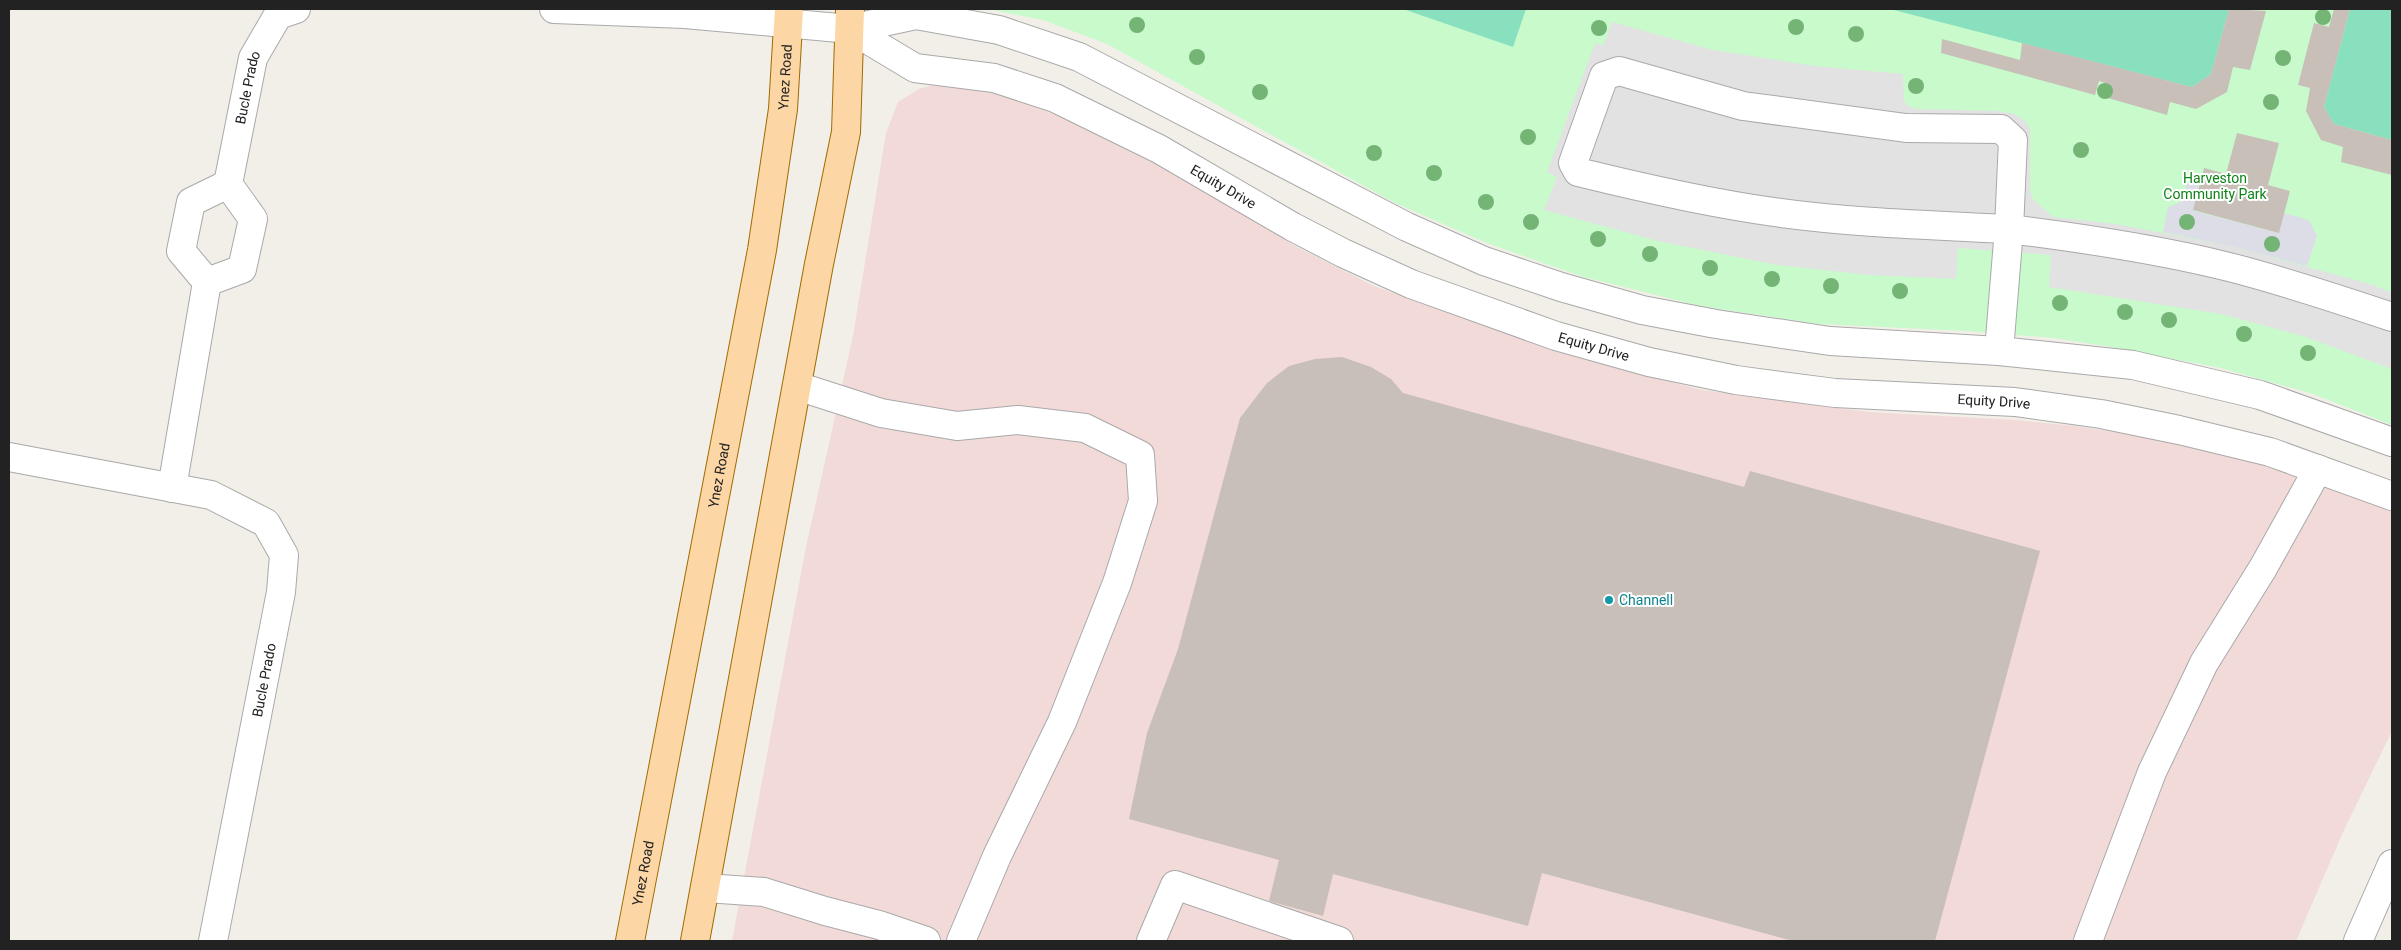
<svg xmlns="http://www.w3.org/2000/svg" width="2401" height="950" font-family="Roboto,sans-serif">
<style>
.commercial{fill:#f2dad9}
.park{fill:#c8facc}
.pitch{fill:#88e0be}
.parking{fill:#e2e2e2}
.plaza{fill:#dddde8}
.building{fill:#c7bfb8}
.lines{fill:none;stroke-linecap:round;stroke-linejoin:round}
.minor-casing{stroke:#a9a9a9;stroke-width:30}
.major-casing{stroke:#a06b00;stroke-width:30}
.minor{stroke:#fff;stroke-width:28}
.major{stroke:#fcd6a4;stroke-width:28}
.tree{fill:#74b475}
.culture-dot{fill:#0f9aa8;stroke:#fff;stroke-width:2}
.labels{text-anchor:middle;stroke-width:4;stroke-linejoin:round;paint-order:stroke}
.street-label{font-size:14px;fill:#222;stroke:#fff}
.park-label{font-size:14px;fill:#0c8416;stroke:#fff}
.culture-label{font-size:14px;fill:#0d838f;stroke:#fff;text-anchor:start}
</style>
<rect width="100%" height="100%" fill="#f2efe9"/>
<path class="commercial" d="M943,82l51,9 92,36 103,54 106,65 79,40 184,66 144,38 167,22 147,8 59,6 58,9 80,16 101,28 78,33v219l-48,99 -48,111h-1564l74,-394 47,-211 33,-203 12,-31 21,-13z"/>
<path class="park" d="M987,9h1405v416l-79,-31 -92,-26 -110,-21 -57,-9 -88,-7 -146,-7 -120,-18 -116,-29 -95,-33 -96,-42 -286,-158 -64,-24z"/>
<path class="pitch" d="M1403,9h123l-13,38z
M1890,9h339l-18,65 -19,13z
M2350,9h42v131l-58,-16 -10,-17z"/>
<path class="parking" d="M1612,22l101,28 101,16 89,8 1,27 4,5 10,3 79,2 18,3 11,8 4,7v62l3,8 20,18 63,7 115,22 142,39 19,8v76l-89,-33 -82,-22 -172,-27 2,-32 -93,-7 -2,31 -87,-4 -92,-10 -119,-24 -114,-31 13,-33 -10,-5 48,-129 8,3z"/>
<path class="plaza" d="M2187,183l13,3 -6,25 85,22 5,-20 25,7 8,16 -10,30 -76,-20 -68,-14 5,-25 13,-5z"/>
<path class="building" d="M2229,9l37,2 -16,59 -17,-3 -6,25 -31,17 -26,-7 -3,13 -59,-17 3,-13 -12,-4 -4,14 -154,-42 1,-14 78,21 2,-17 170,44 19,-13z
M2334,9h16l-26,98 10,17 58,16v35l-51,-13 2,-15 -22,-7 -15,-29 4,-23 -12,-3 16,-62 15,4z
M2237,133l42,10 -11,42 22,6 -11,42 -86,-23 11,-42 22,6z
M1342,357l29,10 20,12 12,14 341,94 6,-16 290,80 -105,390h-142l-251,-68 -14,53 -195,-52 -10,42 -54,-15 10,-41 -150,-41 18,-86 31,-84 62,-231 27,-35 22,-17 26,-7z"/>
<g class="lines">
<g class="minor-casing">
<g id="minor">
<path d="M554,9l131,5 165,15 66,-14 83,15 80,27 328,170 77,34 77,26 81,23 74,14 114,17 169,10 134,14 127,30 132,47"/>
<path id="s1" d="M850,29l65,39 79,10 61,20 104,51 134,78 50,26 68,31 145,52 93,26 87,18 99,13 180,9 86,12 78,16 91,22 122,44"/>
<path d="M1619,71l124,35 163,22 95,1 12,11 -4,89c-78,-4 -157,-6 -235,-17 -66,-9 -131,-24 -196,-40l-5,-9 31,-87z"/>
<path d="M207,282l-26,-31 10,-49 37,-18"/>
<path d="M1999,351l10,-122c73,9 148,20 220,38 55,14 109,32 163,50"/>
<path d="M797,386l84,27 76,13 61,-6 67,8 55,27 3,46 -26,82 -55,139 -65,134 -36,85"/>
<path d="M9,457l202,38 55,28 18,32 -3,37 -68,349"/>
<path id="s2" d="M172,488l35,-206 35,-13 11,-50 -25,-35 25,-126 25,-43 18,-6"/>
<path d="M706,888l58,4 61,19 54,14 47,16"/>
<path d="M1151,941l24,-56 164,56"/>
<path d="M2088,941l64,-169 52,-109 59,-95 55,-99"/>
<path d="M2358,941l34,-77"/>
</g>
</g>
<g class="major-casing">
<g id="major">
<path id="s3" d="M630,941l132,-691 21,-141 6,-100"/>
<path d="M695,941l124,-677 27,-132 4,-123"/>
</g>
</g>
<use href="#minor" class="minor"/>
<use href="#major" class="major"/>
</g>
<g class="tree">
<circle cx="2323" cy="17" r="8"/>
<circle cx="1137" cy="25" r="8"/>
<circle cx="1796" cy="27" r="8"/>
<circle cx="1599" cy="28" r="8"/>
<circle cx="1856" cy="34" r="8"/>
<circle cx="1197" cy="57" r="8"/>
<circle cx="2283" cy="58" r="8"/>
<circle cx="1916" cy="86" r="8"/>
<circle cx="2105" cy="91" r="8"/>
<circle cx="1260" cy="92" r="8"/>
<circle cx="2271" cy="102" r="8"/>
<circle cx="1528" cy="137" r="8"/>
<circle cx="2081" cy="150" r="8"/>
<circle cx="1374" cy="153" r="8"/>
<circle cx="1434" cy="173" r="8"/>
<circle cx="1486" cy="202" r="8"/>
<circle cx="1531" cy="222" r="8"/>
<circle cx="2187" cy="222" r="8"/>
<circle cx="1598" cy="239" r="8"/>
<circle cx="2272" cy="244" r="8"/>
<circle cx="1650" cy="254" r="8"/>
<circle cx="1710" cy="268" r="8"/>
<circle cx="1772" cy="279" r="8"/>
<circle cx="1831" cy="286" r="8"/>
<circle cx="1900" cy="291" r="8"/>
<circle cx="2060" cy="303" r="8"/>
<circle cx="2125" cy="312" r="8"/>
<circle cx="2169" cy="320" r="8"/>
<circle cx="2244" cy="334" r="8"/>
<circle cx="2308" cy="353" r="8"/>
</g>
<circle class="culture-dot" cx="1609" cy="600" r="5"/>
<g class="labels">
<g class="street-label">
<text dy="5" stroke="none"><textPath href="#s3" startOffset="878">Ynez Road</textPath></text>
<text dy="5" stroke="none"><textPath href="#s2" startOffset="439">Bucle Prado</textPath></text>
<text dy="5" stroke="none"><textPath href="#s1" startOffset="410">Equity Drive</textPath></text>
<text dy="5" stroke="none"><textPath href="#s1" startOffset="815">Equity Drive</textPath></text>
<text dy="5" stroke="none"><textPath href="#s1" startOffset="1220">Equity Drive</textPath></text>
<text dy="5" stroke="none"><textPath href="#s3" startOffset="474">Ynez Road</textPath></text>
<text transform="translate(264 680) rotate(-79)" y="5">Bucle Prado</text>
<text dy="5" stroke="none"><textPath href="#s3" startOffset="69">Ynez Road</textPath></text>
</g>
<g class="park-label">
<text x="2215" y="183">Harveston<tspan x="2215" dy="16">Community Park</tspan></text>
</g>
<g class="culture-label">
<text x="1619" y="605">Channell</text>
</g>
</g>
<rect width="2401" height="950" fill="none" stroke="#222222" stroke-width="20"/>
</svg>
